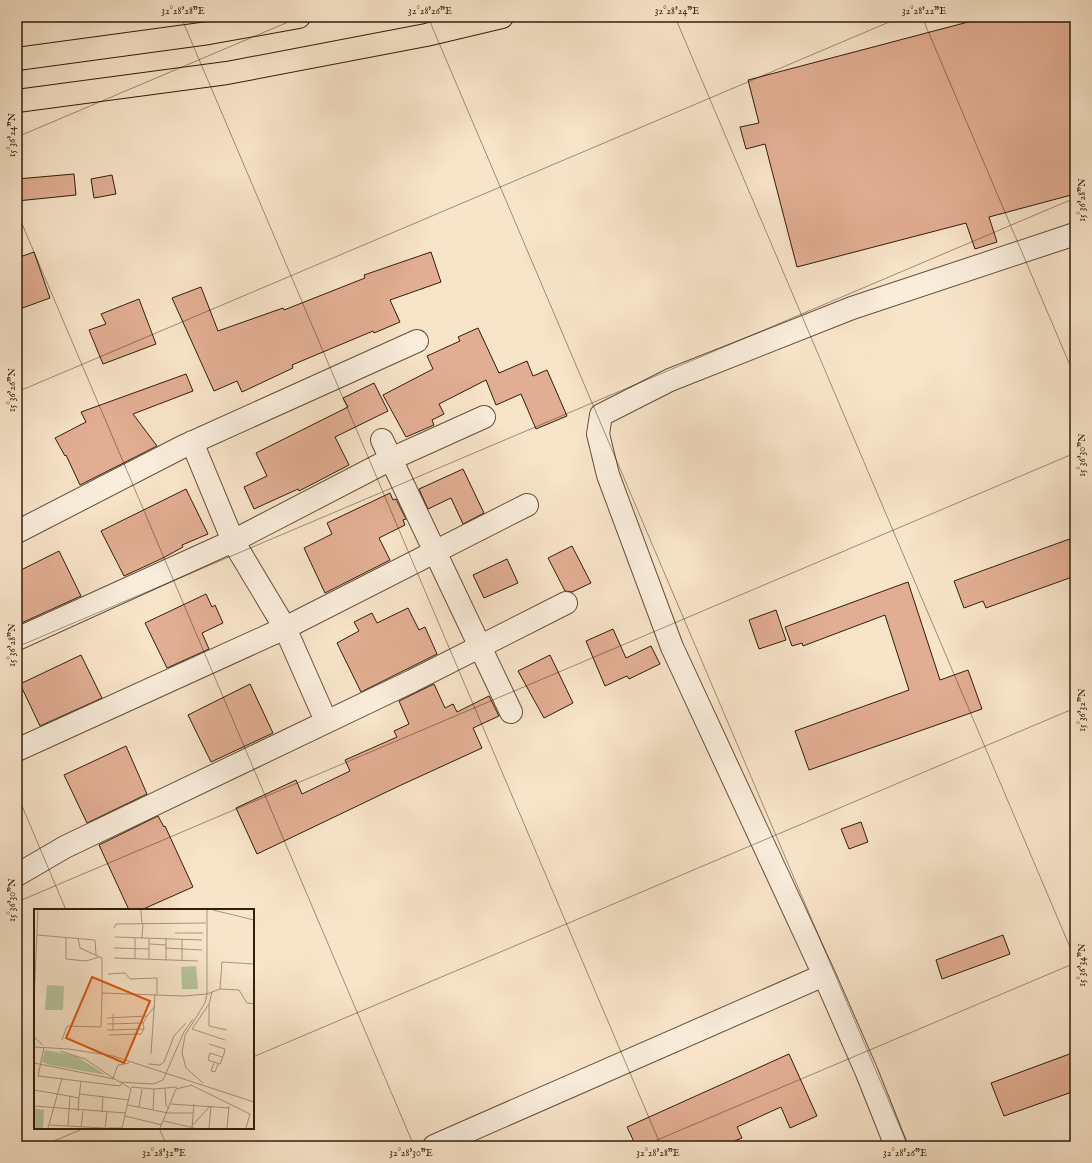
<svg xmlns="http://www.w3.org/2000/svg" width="1092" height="1163" font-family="'IM FELL English',serif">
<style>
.building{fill:#e2ae93;stroke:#321e0a}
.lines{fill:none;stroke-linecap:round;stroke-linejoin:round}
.minor-casing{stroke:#64503a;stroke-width:24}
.trunk-casing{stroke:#321e0a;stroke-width:24}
.minor{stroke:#faeddc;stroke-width:22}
.trunk{stroke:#f8e4c9;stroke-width:22}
.ticks{fill:none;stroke:#321e0a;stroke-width:1;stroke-opacity:0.45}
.inset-road{fill:none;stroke:#a9957d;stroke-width:1}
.view{fill:#df560c;fill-opacity:0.15;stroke:#df560c;stroke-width:2}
.inset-edge{fill:none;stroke:#321e0a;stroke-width:2}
.neatline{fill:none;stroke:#321e0a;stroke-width:1.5}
.ticks-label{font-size:10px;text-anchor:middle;fill:#321e0a}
</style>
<rect width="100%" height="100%" fill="#f8e4c9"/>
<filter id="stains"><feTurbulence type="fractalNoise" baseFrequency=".005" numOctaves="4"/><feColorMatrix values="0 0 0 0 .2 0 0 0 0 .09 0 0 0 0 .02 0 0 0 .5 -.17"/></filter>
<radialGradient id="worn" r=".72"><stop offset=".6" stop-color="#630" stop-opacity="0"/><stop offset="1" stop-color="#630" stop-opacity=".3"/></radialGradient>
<path class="building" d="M987,17h88v177l-86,23 8,25 -22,7 -9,-26 -169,44 -32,-123 -19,5 -6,-22 19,-4 -11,-43z
M74,174l2,21 -59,6v-22z
M112,175l4,19 -22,4 -3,-19z
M34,252l16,46 -33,12v-52z
M431,252l10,30 -51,18 10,22 -26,11 -1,-2 -81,34 1,3 -51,24 -5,-11 -23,10 -42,-93 29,-11 17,44 65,-23 1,2 81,-32 -1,-3z
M139,299l17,45 -53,20 -14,-34 17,-6 -5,-10z
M478,328l21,45 28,-12 6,15 14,-6 20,46 -31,13 -15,-35 -25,11 -10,-25 -47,24 5,10 -12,6 2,5 -28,12 -23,-42 50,-26 -6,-13 33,-15 -2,-4z
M186,374l7,17 -60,23 24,32 -77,39 -14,-30 -1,1 -10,-18 31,-16 -5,-10z
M374,383l14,28 -53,26 14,28 -50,26 -1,-2 -44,20 -10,-22 23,-11 -11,-23 92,-46 -5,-9z
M463,469l21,44 -21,11 -12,-26 -23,11 -9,-20z
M186,489l22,45 -26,11 1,2 -20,11 -39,18 -23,-45z
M390,493l3,7 3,-1 10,20 -3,1 2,5 -26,13 11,22 -65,33 -21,-45 28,-14 -5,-11z
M1075,537v39l-89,32 -3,-7 -19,7 -10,-27z
M572,546l19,37 -19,9 -7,-1 -17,-33z
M59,551l22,45 -64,29v-53z
M507,559l11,24 -34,15 -11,-23z
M908,582l32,98 28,-10 14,39 -173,61 -14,-39 114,-41 -24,-75 -82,31 -1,-3 -10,3 -7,-19z
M206,594l6,13 3,-2 8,18 -21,10 7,16 -42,19 -22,-45z
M408,608l11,22 6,-3 12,27 -76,38 -24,-49 22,-12 -5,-9 18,-9 5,10z
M776,610l10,30 -27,9 -10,-29z
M613,629l13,29 25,-12 9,18 -31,15 -2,-3 -22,10 -19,-45z
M81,655l21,43 -62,28 -20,-42z
M550,655l23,48 -29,15 -26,-47z
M250,684l23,49 -62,29 -23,-47z
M434,684l11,24 8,-4 4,8 32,-16 10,20 -26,12 9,20 -83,38 -142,68 -21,-46 60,-28 6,14 48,-23 -5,-11 52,-23 -3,-6 15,-7 -10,-23z
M126,746l21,48 -60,29 -23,-48z
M158,816l6,11 1,-1 28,61 -52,23h-12l-30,-65z
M861,822l7,20 -19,7 -8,-20z
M1003,935l7,19 -68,25 -6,-19z
M1075,1052v39l-71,25 -13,-33z
M789,1054l28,62 -27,12 -9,-21 -44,20 5,11 -20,8h-86l-9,-19z"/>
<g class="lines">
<g class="minor-casing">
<path id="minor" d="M382,440l129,272
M192,442l41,99 52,87 41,93
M17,532l165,-85 235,-106
M17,639l216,-98 158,-82 93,-42
M17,750l268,-122 242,-123
M17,875l48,-28 347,-166 154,-78
M824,975l-152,-328 -64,-172 -10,-41 3,-19 69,-35 182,-72 223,-74
M434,1146l390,-171 43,98 29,73"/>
</g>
<g class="trunk-casing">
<path id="trunk" d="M17,59l192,-26 90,-16
M17,101l210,-28 199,-38 76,-18"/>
</g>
<use href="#minor" class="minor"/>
<use href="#trunk" class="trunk"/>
</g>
<path class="ticks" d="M181,17l480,1129M428,17l480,1129M675,17l400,942M922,17l153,360M17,137l283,-120M17,212l397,934M17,392l884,-375M17,647l1058,-449M17,794l49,116M17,902l1058,-449M253,1057l822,-349M159,1128l8,18M42,1146l43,-18M643,1146l432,-183"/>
<g transform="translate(34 909)">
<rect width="220" height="220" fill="#f8e4c9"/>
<path d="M162,57l2,23h-16l-1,-22zM13,76l17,1 -1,24h-18zM11,141l31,6 30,19 -56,-10 -8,-3zM0,199l10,2 -1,18h-9z" fill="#b6c59c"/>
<path class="inset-road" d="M107,1l1,14M179,1l41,10M80,19l2,-4 90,-1M141,24h28M3,26l58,5 1,15M32,28v22l20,2 13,-4M81,28l87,3M44,29l2,10 22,10v35l81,3 24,-2 13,-5 2,-27 32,2M108,29l1,-14M132,29v22M148,30v21M116,35l16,1M80,39l35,1M131,39l37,2M80,49l84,3M101,50v-21M115,50v-20M74,65l17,-1 5,6 27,-1v16M186,80l19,1 8,13 7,1M178,83l-3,12 -17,25 33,11M0,92l4,-91M175,95v22l18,4M165,104l-14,22 -3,18 4,15 17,15M79,105v17M164,105l7,-11 2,-9v-84M73,109l40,-2 8,-10M73,115l36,-1 4,-7M73,121l37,-1 -1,-6M75,126l32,-1 3,-5M0,128l9,8M28,131l5,-14 34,1 1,-34M175,135l16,5 -1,5 -4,10 -12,-4 2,-7 12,4M0,138l35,2 44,7 141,46M10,138l-6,29 82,10 2,-3M26,142l25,8 28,19 5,-13 11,-2M117,145l4,-60M0,154l80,16M180,154l-3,8 4,1 3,-8M114,155l12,1 4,-3 10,-26 12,-13M79,169l7,4 16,1 17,1 10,-4 21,-48 9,-13M157,176l59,29 -4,14M97,178l23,2 23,-2M131,179l1,17 3,4M0,181l24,4M24,185l21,4 2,-17M46,185l49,6M137,195l58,4M94,196l40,8h25M0,197l92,7M105,198l3,-18M119,201l1,-21M44,202l1,-13M68,203l1,-16M91,207l37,9M130,212l30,7M15,216l55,3M34,217l2,-30M158,217l18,-20M47,218l2,-16M158,218l2,-23M14,219l14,-50M71,219l2,-16M73,219h15M88,219l9,-39 -9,-6M126,219l16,-39 16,-4M175,219l2,-22M193,219l2,-22"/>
<path class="view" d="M58,68l58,24 -26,62 -58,-25z"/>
<rect width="220" height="220" class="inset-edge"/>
</g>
<rect width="1092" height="1163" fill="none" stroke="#f8e4c9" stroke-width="44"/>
<rect x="22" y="22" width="1048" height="1119" class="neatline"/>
<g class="ticks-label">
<text x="183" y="14">32°28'28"E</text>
<text x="430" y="14">32°28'26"E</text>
<text x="677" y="14">32°28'24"E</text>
<text x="924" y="14">32°28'22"E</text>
<text transform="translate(11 135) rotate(-90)" y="4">15°36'24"N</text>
<text transform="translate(1081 200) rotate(-90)" y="4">15°36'28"N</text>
<text transform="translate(11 390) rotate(-90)" y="4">15°36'26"N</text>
<text transform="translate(1081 455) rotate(-90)" y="4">15°36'30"N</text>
<text transform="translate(11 645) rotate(-90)" y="4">15°36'28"N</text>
<text transform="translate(1081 710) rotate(-90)" y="4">15°36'32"N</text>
<text transform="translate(11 900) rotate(-90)" y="4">15°36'30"N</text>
<text transform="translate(1081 965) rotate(-90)" y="4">15°36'34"N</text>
<text x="164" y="1156">32°28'32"E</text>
<text x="411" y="1156">32°28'30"E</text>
<text x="658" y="1156">32°28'28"E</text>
<text x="905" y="1156">32°28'26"E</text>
</g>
<rect width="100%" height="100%" filter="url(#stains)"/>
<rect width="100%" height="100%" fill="url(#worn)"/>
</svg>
